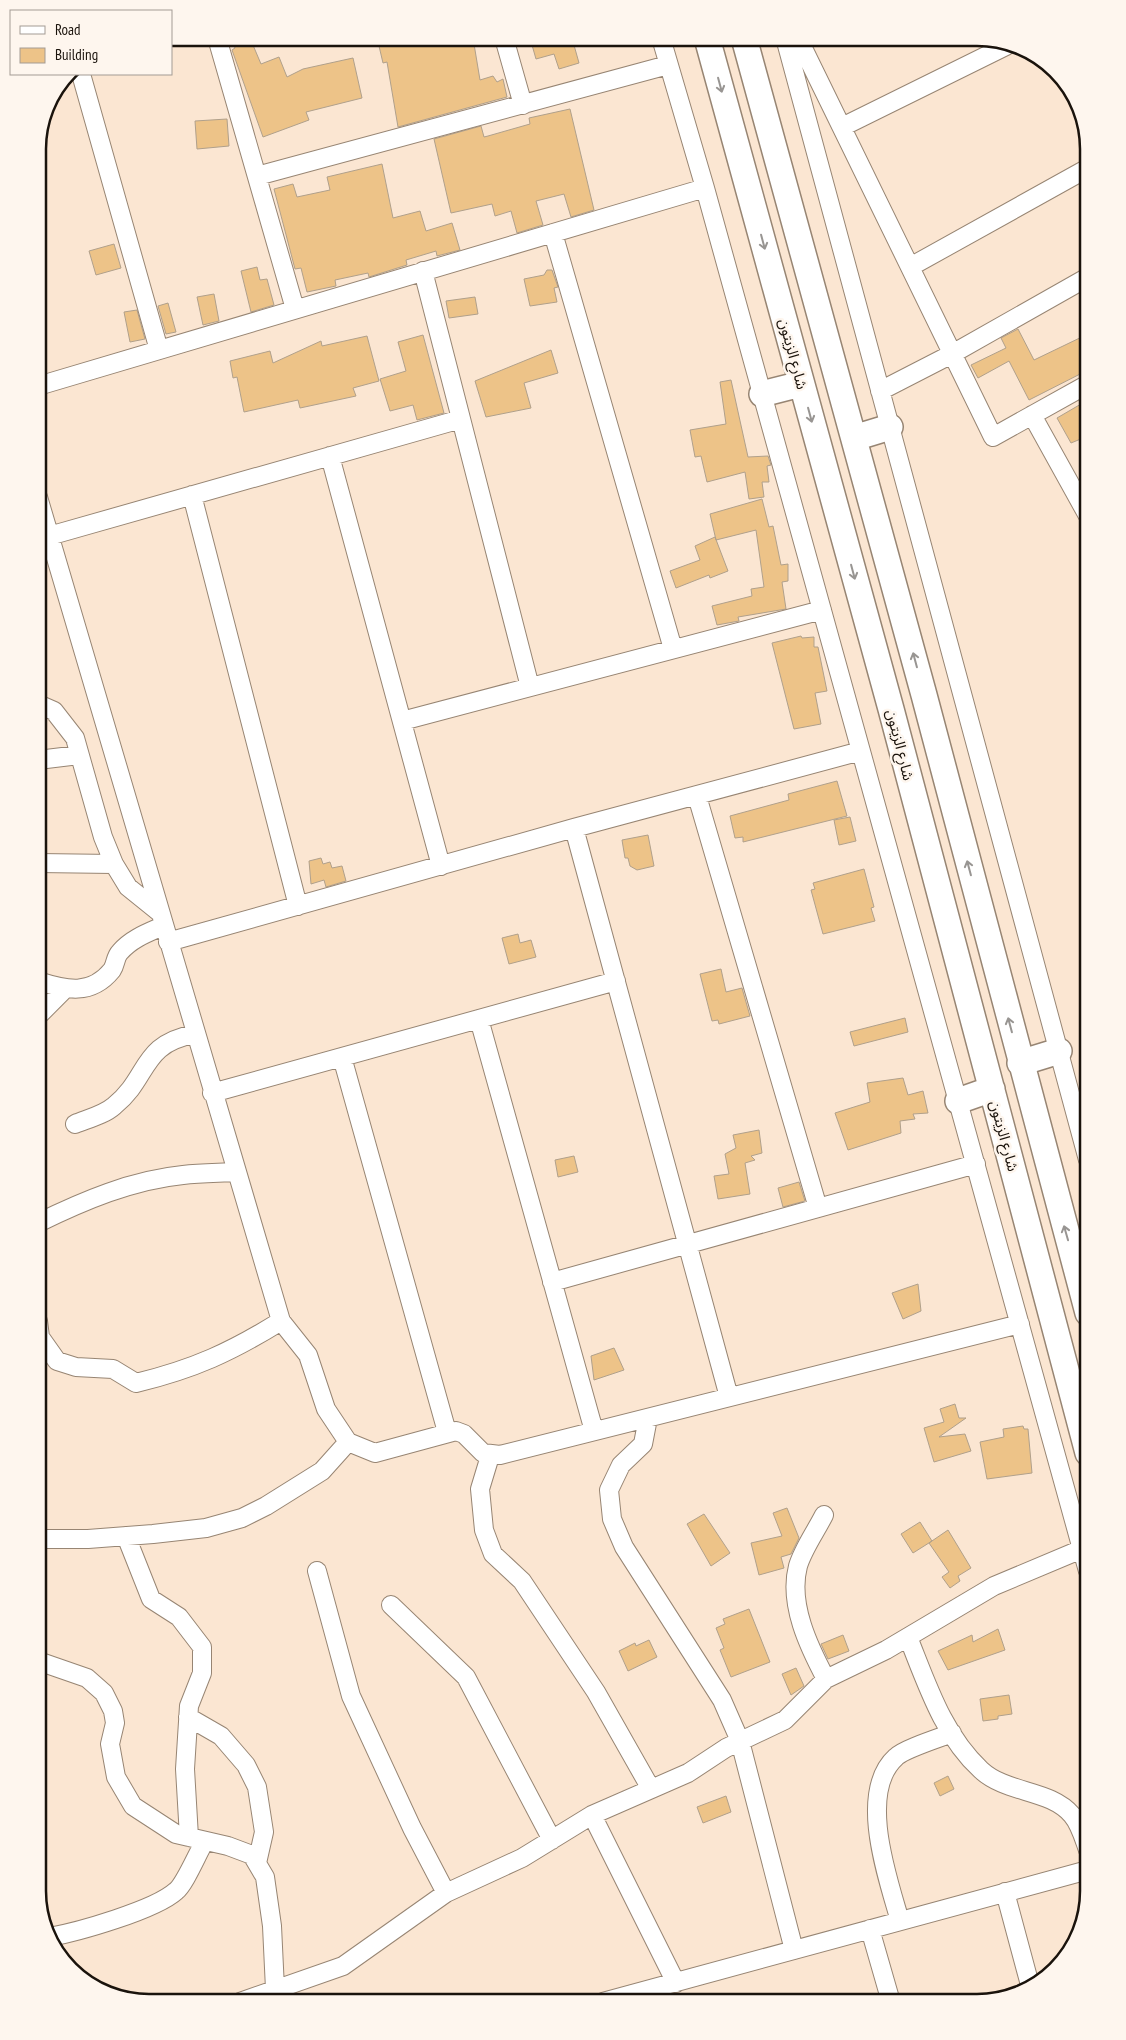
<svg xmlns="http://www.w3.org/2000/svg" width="1126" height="2040" font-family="'PT Sans Narrow','Noto Sans Arabic',sans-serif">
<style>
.building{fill:#edc388;stroke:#b0a08b}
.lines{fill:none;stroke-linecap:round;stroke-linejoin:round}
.street-casing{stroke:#978573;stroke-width:20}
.secondary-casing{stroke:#978573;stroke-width:28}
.street{stroke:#fff;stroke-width:18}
.secondary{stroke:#fff;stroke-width:25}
.oneway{stroke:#989592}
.labels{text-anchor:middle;stroke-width:5;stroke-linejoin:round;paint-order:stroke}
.street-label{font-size:15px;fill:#1a130c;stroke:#fef6ee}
.rim{fill:none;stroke:#1a130c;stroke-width:2.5}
</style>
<rect width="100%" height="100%" fill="#fbe6d2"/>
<path class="building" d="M250,38l11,26 18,-7 8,20 16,-8 50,-11 9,40 -56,14 3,8 -46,17 -31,-87 3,-2 -1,-3z
M423,38h50l7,42 13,-4 4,6 6,-3 4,18 -109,30 -11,-65 -4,1 -4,-17 18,-4 1,3z
M530,38h42l7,25 -20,6 -5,-15 -18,5z
M570,109l24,101 -23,7 -7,-23 -28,7 7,24 -26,8 -6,-22 -16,5 -3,-12 -41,9 -17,-74 47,-13 3,11 4,-1 42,-12 -1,-6z
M227,119l2,27 -32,3 -2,-28z
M382,164l11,54 27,-7 6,20 26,-8 8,27 -23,6 -1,-5 -30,9 1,5 -38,12 -1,-4 -33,7 1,6 -29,6 -6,-24 -6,1 -21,-80 19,-5 4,13 33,-7 -3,-13z
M114,244l7,24 -25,7 -7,-24z
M257,267l3,13 7,-1 7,26 -23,7 -10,-41z
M547,270h5l6,17 -4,1 3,14 -27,4 -6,-27 20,-4z
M214,294l5,27 -16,4 -6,-28z
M475,297l3,17 -29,4 -3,-17z
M168,303l8,29 -10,2 -8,-28z
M137,310l8,29 -15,3 -6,-30z
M1018,329l16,31 54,-26v36l-59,30 -20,-39 -31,17 -7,-13 35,-17 -5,-10z
M423,335l21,78 -27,7 -4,-15 -23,6 -10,-32 26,-8 -8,-29z
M367,336l12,45 -26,7 3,8 -56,12 -2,-8 -54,12 -7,-35 -4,1 -3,-17 40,-10 3,12 48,-22 1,5z
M551,350l7,23 -34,10 7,25 -45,9 -11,-36z
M731,380l17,77 20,-1 3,9 -4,1 2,16h-7l2,15 -15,2 -4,-27 -38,10 -6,-26 -6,1 -5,-27 36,-6 -6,-42z
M1081,404l7,17v15l-17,7 -14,-25z
M762,499l7,28 4,-1 8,39 7,-1v17l-6,1 4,27 -48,8 1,4 -22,4 -5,-19 40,-10 -1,-7 13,-2 -8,-57 -40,10 -6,-26z
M715,537l13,34 -18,7 -1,-3 -33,13 -6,-17 30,-11 -5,-14z
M801,636l1,2 12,-1v10h4l9,44 -12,2 6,31 -27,5 -22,-86z
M837,781l10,35 -104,26v-5l-8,1 -5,-22 59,-16 -1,-6z
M850,817l6,24 -17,4 -5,-25z
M648,835l6,31 -17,4 -7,-4 -2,-8h-3l-3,-18z
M321,858l2,6 7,-2 2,6 10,-2 4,15 -20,6 -2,-7 -13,4 -2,-23z
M864,869l10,38 -3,1 4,13 -52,13 -12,-44 4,-1 -2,-6z
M518,934l2,9 11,-3 5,17 -27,7 -7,-26z
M721,969l5,23 16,-4 8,28 -31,8 -1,-4 -6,1 -12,-47z
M905,1018l3,14 -54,14 -4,-14z
M903,1078l5,17 15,-4 5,22 -15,1 2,5 -15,2 1,12 -53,17 -13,-37 35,-11 -3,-19z
M759,1130l3,23 -11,3 4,4 -10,3 5,31 -32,5 -4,-23 15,-2 -4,-20 11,-6 -3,-13z
M574,1156l4,16 -20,5 -3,-17z
M799,1182l6,19 -22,6 -5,-19z
M918,1284l3,27 -18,8 -11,-26z
M614,1348l10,22 -30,10 -3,-24z
M955,1404l4,14h7l-27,19 26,-3 6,17 -37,11 -10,-34 20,-6 -4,-13z
M1023,1426l1,3h4l4,44 -45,6 -7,-37 24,-5 -1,-8z
M787,1508l12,30 -8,16 -10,3 3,11 -25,7 -8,-32 31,-7 -9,-23z
M704,1514l26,39 -19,13 -24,-42z
M920,1522l12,19 -19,12 -12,-19z
M948,1530l23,38 -13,8 2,5 -10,7 -8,-11 7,-5 -20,-29z
M749,1609l21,53 -39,15 -11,-27 4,-2 -8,-20 9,-4 -2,-5z
M998,1629l7,21 -57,20 -10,-19 34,-16 1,7z
M843,1635l6,16 -21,8 -7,-15z
M649,1640l8,17 -29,14 -9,-20 16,-8 1,3z
M796,1668l8,18 -13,9 -9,-21z
M1009,1695l3,19 -14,2v3l-15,2 -3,-22z
M948,1776l6,13 -14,7 -6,-13z
M726,1796l5,16 -28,11 -6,-16z"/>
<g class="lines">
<g class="street-casing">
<path id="street" d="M217,38l78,271
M504,38l19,67
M661,38l44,150 383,1383
M785,38l303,1122
M798,38l195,399 95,-53
M81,74l78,276
M842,127l164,-81
M257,176l411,-111
M553,233l120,416
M910,267l178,-99
M423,271l107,416
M38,386l667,-198
M880,391l72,-37 136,-77
M1032,415l56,101
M330,456l111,410
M192,495l106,411
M38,497l243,824 27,34 18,54 22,33 27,11 81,-22 8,3 19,19 17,2 520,-131
M49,536l412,-117
M38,704l16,7 21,27 28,99 11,27 14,23 31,25
M402,721l420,-111
M38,760l41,-5
M697,796l121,412
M574,828l155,569
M38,863l76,1
M168,942l406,-114 287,-77
M38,981c28,9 53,15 74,-11 4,-6 3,-13 8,-18 11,-13 27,-19 43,-26
M38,1016l26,-26
M479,1019l115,412
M342,1057l105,375
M212,1093l404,-112
M75,1124c12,-5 29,-9 39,-18 36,-29 26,-62 81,-72
M38,1223c45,-22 94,-43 145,-48 17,-2 35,-2 53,-3
M552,1282l424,-118
M38,1321l2,16 17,24 19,6 37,2 23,14c58,-14 95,-31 145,-62
M648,1418l-5,26 -22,21 -12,25 3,29 12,28 98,153 18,41 54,209
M490,1456l-10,33 4,41 9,24 29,27 74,111 55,97
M824,1515c-8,16 -21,34 -26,51 -10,38 11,81 28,113
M126,1536l25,63 28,18 23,30v26l-13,33 -4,63 4,68
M38,1539h50l65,-5 53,-6 36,-10 24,-12 56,-35 26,-29
M317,1571l34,125 61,132 34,65
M391,1605l75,72 86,163
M908,1637c19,47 35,98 73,133 26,24 69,19 91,45 8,9 12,24 16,35
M38,1661l49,17 17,15 9,18 2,12 -5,21 6,33 17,29 43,28 52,12 24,9 13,22 7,49 3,63
M188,1717l33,19 25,29 11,22 7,45 -7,31
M592,1815l84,168
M1005,1892l25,93
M900,1921c-12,-42 -43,-129 -4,-164 8,-8 43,-19 56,-24
M870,1929l21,73
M49,1937c29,-5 106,-27 127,-46 9,-7 22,-39 29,-50
M240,2002l103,-36 103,-73 76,-35 70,-43 96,-42 38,-25 59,-28 41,-41 60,-29 108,-64 88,-37
M603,2002l485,-132"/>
</g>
<g class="secondary-casing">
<path id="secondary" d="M707,38l184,671 197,744
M744,38l180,657 164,618
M762,394l39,-10
M854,438l36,-11
M1020,1063l39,-12
M958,1101l34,-12"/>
</g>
<use href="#street" class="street"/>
<use href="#secondary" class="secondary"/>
</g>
<defs><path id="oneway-shaft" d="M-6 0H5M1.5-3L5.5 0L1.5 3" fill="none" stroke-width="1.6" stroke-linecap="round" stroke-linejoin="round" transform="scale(1.25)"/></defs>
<g class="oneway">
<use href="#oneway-shaft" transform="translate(720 85) rotate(75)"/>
<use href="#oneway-shaft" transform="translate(763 242) rotate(75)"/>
<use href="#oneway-shaft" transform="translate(810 415) rotate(75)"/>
<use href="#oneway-shaft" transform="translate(853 572) rotate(75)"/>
<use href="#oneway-shaft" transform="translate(915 660) rotate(-105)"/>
<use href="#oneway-shaft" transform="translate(969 868) rotate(-105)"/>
<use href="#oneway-shaft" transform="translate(1010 1025) rotate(-105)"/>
<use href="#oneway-shaft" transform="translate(1066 1233) rotate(-106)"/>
</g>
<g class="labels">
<g class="street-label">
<text transform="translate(793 354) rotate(75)" y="5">شارع الزيتون</text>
<text transform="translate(900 745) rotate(76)" y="5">شارع الزيتون</text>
<text transform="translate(1004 1136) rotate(75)" y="5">شارع الزيتون</text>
</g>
</g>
<path d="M0 0H1126V2040H0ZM149 46H977A103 103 0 0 1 1080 149V1891A103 103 0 0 1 977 1994H149A103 103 0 0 1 46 1891V149A103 103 0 0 1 149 46Z" fill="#fef6ee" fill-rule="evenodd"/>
<path class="rim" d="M149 46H977A103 103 0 0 1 1080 149V1891A103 103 0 0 1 977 1994H149A103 103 0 0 1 46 1891V149A103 103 0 0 1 149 46Z"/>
<rect x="10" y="10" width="162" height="65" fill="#fef6ee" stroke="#a39b94"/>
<rect x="20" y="26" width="25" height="8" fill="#ffffff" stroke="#a39b94"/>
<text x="55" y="35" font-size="15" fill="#1a130c">Road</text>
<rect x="20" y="48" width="25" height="15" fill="#edc388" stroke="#a39b94"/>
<text x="55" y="60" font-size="15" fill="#1a130c">Building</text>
</svg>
